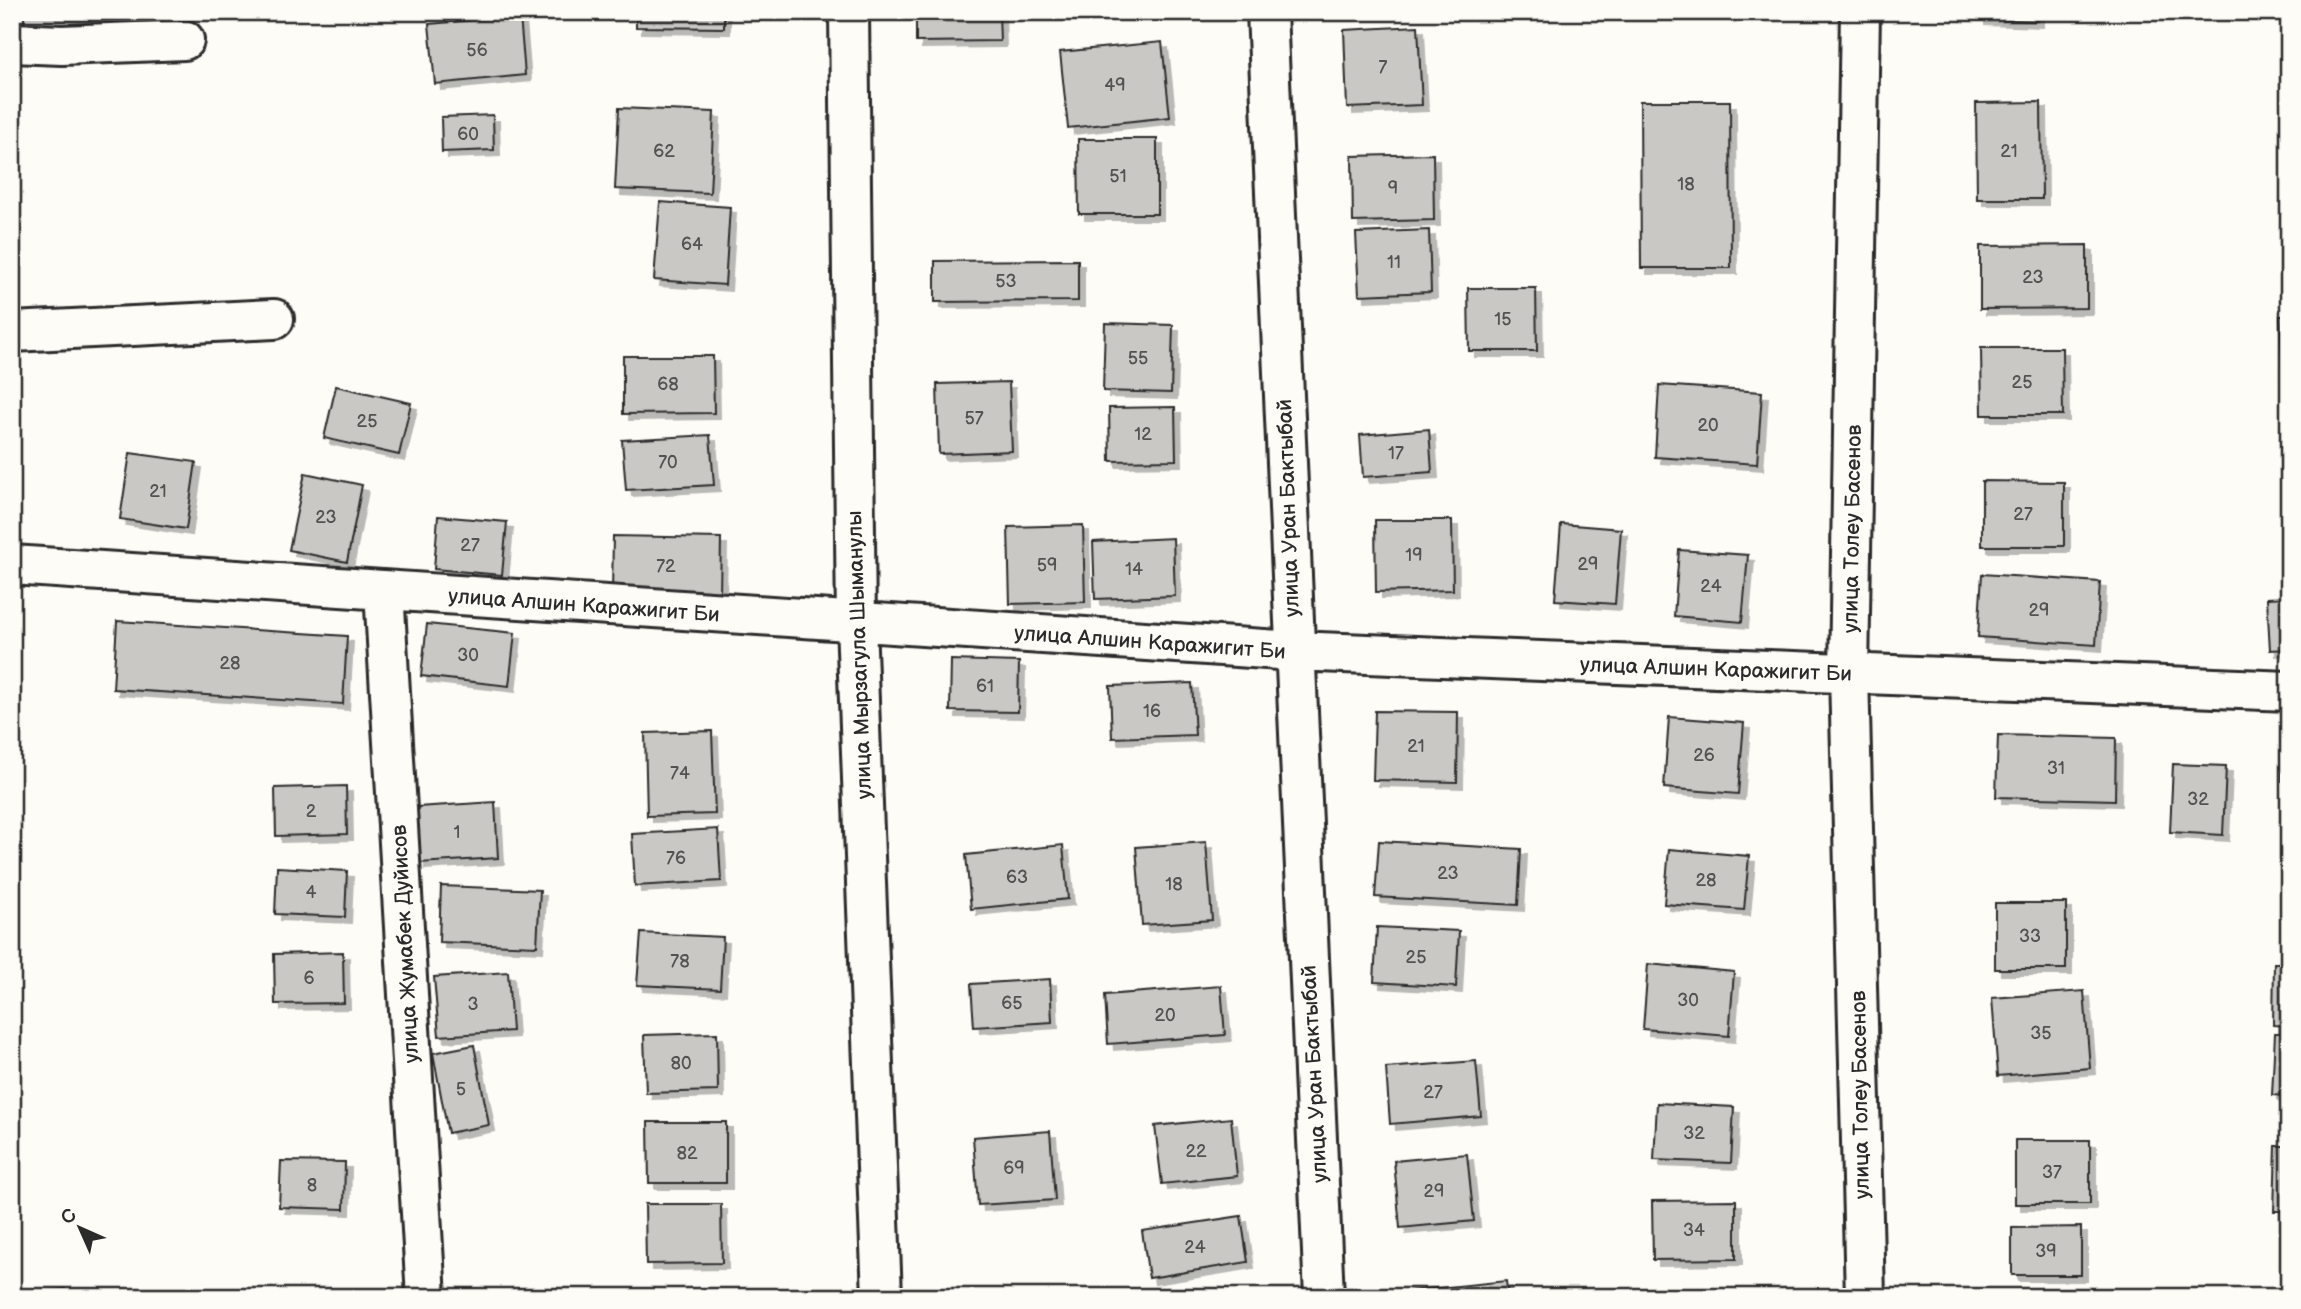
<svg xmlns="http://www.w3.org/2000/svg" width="2301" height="1309" font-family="'Balsamiq Sans',sans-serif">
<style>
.building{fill:#c9c8c4;stroke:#2b2b2b;stroke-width:2;filter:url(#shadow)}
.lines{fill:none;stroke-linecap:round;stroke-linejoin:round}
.minor-casing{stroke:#2b2b2b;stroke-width:44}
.minor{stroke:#fdfcf7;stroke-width:38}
.labels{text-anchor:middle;stroke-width:6;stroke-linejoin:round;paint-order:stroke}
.number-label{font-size:18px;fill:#525251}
.street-label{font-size:21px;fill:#2b2b2b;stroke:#fdfcf7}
</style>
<defs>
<filter id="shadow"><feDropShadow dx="6" dy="6" stdDeviation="0" flood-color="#0004"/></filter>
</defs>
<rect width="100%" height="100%" fill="#fdfcf7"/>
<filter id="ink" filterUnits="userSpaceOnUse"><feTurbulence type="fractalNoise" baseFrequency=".0143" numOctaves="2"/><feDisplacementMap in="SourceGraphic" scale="14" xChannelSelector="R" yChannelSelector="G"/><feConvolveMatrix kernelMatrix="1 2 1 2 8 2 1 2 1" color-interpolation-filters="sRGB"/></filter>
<g filter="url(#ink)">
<path class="building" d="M24,12h83l-1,23 -82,-2z
M636,12h88v16l-88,-1z
M916,12h83l1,29 -84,1z
M1979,12h58v9l-58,-2z
M520,16l5,59 -90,9 -6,-60z
M1418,26l4,79 -75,3 -3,-78z
M1162,42l8,75 -102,11 -8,-76z
M1640,101h90l1,167h-90z
M2041,102l1,97h-65l-1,-96z
M619,108l95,4 -4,81 -95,-4z
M493,115l1,35 -52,2 -1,-35z
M1078,139h79v75h-78z
M1433,154l1,66 -81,2 -1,-66z
M660,202l70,5 -5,78 -71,-5z
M1429,230l2,62 -72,3 -3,-62z
M2087,245v63l-107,1v-63z
M1078,260v41l-143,1v-41z
M1468,288h68l1,63h-68z
M2280,316h9v63h-6z
M1105,323l68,2 -2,68 -68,-2z
M1981,348h81l1,67h-81z
M623,356h90l1,57 -91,1z
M1009,382l3,69 -73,3 -2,-70z
M1659,385l103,7 -5,72 -102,-7z
M336,386l75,17 -12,52 -75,-17z
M1175,407l1,53 -66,1 -1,-53z
M1429,429l3,43 -69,5 -3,-42z
M710,435l4,50 -88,5 -4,-50z
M130,453l66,9 -10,67 -66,-10z
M305,473l57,12 -15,77 -58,-12z
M1982,481l82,1v64h-82z
M438,516l69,6 -5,53 -68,-6z
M1375,520h77l1,70 -77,2z
M1561,524l60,5 -6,75 -60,-4z
M1083,525l2,77 -75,2 -2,-77z
M613,536l108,2 -1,57 -108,-1z
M1173,538l2,58 -80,3 -2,-57z
M1679,550l69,5 -6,67 -68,-6z
M1982,574l118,8 -4,63 -118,-8z
M2289,597v52l-19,1 -3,-52z
M117,621l230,15 -4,68 -230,-15z
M427,624l88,9 -6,53 -88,-10z
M951,660l68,2 -1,50 -68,-1z
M1192,683l3,52 -83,3 -2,-52z
M1375,711l83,1 -1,70 -84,-2z
M1669,717l75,6 -6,71 -74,-6z
M712,731l3,83 -68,2 -2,-83z
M1998,735l118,3 -1,62 -119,-3z
M2282,740h7v41h-7z
M2173,764l53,2 -3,69 -53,-3z
M346,786l1,48 -71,2 -1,-48z
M495,802l3,56 -79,5 -2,-56z
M718,829l3,52 -86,5 -3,-52z
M1379,841l142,8 -3,56 -143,-8z
M1206,842l6,78 -70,5 -6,-78z
M1063,845l5,54 -97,10 -5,-54z
M1669,849l80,7 -5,54 -80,-6z
M277,867l70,4 -2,46 -70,-3z
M441,886l99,4 -3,56 -98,-4z
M1995,903h71v66h-71z
M1377,927l82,4 -3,56 -82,-5z
M641,933l82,4 -3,52 -83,-4z
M343,952l1,51 -69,1 -1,-50z
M2274,963h15v63l-16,-1z
M1648,964l86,8 -5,64 -86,-7z
M508,972l4,59 -73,5 -5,-59z
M1050,979l2,43 -78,5 -3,-43z
M1221,986l4,49 -117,9 -3,-49z
M2084,991l6,77 -92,8 -6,-78z
M717,1033l1,58 -72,2 -2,-58z
M2275,1033h14v63l-17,-1z
M474,1045l15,80 -41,8 -15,-80z
M1476,1061l5,55 -91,8 -4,-56z
M1657,1103l77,4 -3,56 -77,-3z
M1231,1118l6,58 -75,8 -7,-58z
M648,1122h78v61h-77z
M1050,1131l5,69 -77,5 -5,-68z
M2015,1140h75v64h-75z
M2276,1146h13v65h-15z
M1467,1154l7,67 -74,7 -6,-67z
M281,1161l64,1 -1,47 -65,-2z
M1736,1200v59l-83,1 -1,-59z
M645,1204h76l1,59 -76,1z
M1241,1216l7,46 -99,16 -7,-47z
M2081,1227v48h-69v-47z
M1506,1281l2,16h-97l-1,-6z
M65,1289l1,8h-54v-3z"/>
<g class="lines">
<g class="minor-casing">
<path id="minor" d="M849,12l7,611 26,674
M1267,12l57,1285
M1860,12l-11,662 16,623
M12,43l50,2 122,-5
M12,332l262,-13
M12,565l1282,86 995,40
M384,591l42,706"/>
</g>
<use href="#minor" class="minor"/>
</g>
</g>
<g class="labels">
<g class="number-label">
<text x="477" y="56">56</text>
<text x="1383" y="73">7</text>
<text x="1115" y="91">49</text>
<text x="468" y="140">60</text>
<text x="664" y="157">62</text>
<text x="2009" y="157">21</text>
<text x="1118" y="182">51</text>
<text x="1686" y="190">18</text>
<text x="1393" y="194">9</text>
<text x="692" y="250">64</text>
<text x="1394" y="268">11</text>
<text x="2033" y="283">23</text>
<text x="1006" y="287">53</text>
<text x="1503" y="325">15</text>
<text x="1138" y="364">55</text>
<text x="2022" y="388">25</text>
<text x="668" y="390">68</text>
<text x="974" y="424">57</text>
<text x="367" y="427">25</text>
<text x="1708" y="431">20</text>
<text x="1143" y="440">12</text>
<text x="1396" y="459">17</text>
<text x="668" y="468">70</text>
<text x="158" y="497">21</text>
<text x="2023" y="520">27</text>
<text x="326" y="523">23</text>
<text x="470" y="551">27</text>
<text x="1414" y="561">19</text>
<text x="1588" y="570">29</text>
<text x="1047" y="571">59</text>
<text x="666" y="572">72</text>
<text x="1134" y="575">14</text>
<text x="1711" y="592">24</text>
<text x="2039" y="616">29</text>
<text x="468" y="661">30</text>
<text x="230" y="669">28</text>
<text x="985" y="692">61</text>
<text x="1152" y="717">16</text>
<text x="1416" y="752">21</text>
<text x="1704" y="761">26</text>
<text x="2056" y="774">31</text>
<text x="680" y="779">74</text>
<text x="2198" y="805">32</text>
<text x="311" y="817">2</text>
<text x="457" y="838">1</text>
<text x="676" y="864">76</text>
<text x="1448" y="879">23</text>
<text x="1017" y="883">63</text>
<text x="1706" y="886">28</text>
<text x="1174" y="890">18</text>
<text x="311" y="898">4</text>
<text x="2030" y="942">33</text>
<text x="1416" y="963">25</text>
<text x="680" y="967">78</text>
<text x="309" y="984">6</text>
<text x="1688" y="1006">30</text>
<text x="1012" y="1009">65</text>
<text x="473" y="1010">3</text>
<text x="1165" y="1021">20</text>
<text x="2041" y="1039">35</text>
<text x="681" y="1069">80</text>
<text x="461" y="1095">5</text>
<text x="1433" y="1098">27</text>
<text x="1694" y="1139">32</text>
<text x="1196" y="1157">22</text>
<text x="687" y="1159">82</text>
<text x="1014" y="1174">69</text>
<text x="2052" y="1178">37</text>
<text x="312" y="1191">8</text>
<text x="1434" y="1197">29</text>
<text x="1694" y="1236">34</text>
<text x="1195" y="1253">24</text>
<text x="2046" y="1257">39</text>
</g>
<g class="street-label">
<text transform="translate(1288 508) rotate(-92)" y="7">улица Уран Бактыбай</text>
<text transform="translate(1852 529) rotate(-89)" y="7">улица Толеу Басенов</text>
<text transform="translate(584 605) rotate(4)" y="7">улица Алшин Каражигит Би</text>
<text transform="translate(1150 642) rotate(4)" y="7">улица Алшин Каражигит Би</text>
<text transform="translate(859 655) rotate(-92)" y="7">улица Мырзагула Шыманулы</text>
<text transform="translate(1716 669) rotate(2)" y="7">улица Алшин Каражигит Би</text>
<text transform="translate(405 944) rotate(-93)" y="7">улица Жумабек Дуйисов</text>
<text transform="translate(1314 1074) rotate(-93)" y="7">улица Уран Бактыбай</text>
<text transform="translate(1860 1095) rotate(-91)" y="7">улица Толеу Басенов</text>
</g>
</g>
<rect width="2301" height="1309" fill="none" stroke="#fdfcf7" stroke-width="42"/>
<rect x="21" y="21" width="2259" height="1267" fill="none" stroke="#2b2b2b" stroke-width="2.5" filter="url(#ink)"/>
<g transform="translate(80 1228) rotate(315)" stroke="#fdfcf7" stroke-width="5" paint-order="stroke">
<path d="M0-5L12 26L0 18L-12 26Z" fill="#2b2b2b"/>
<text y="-10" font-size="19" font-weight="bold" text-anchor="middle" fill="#2b2b2b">С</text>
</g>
</svg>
